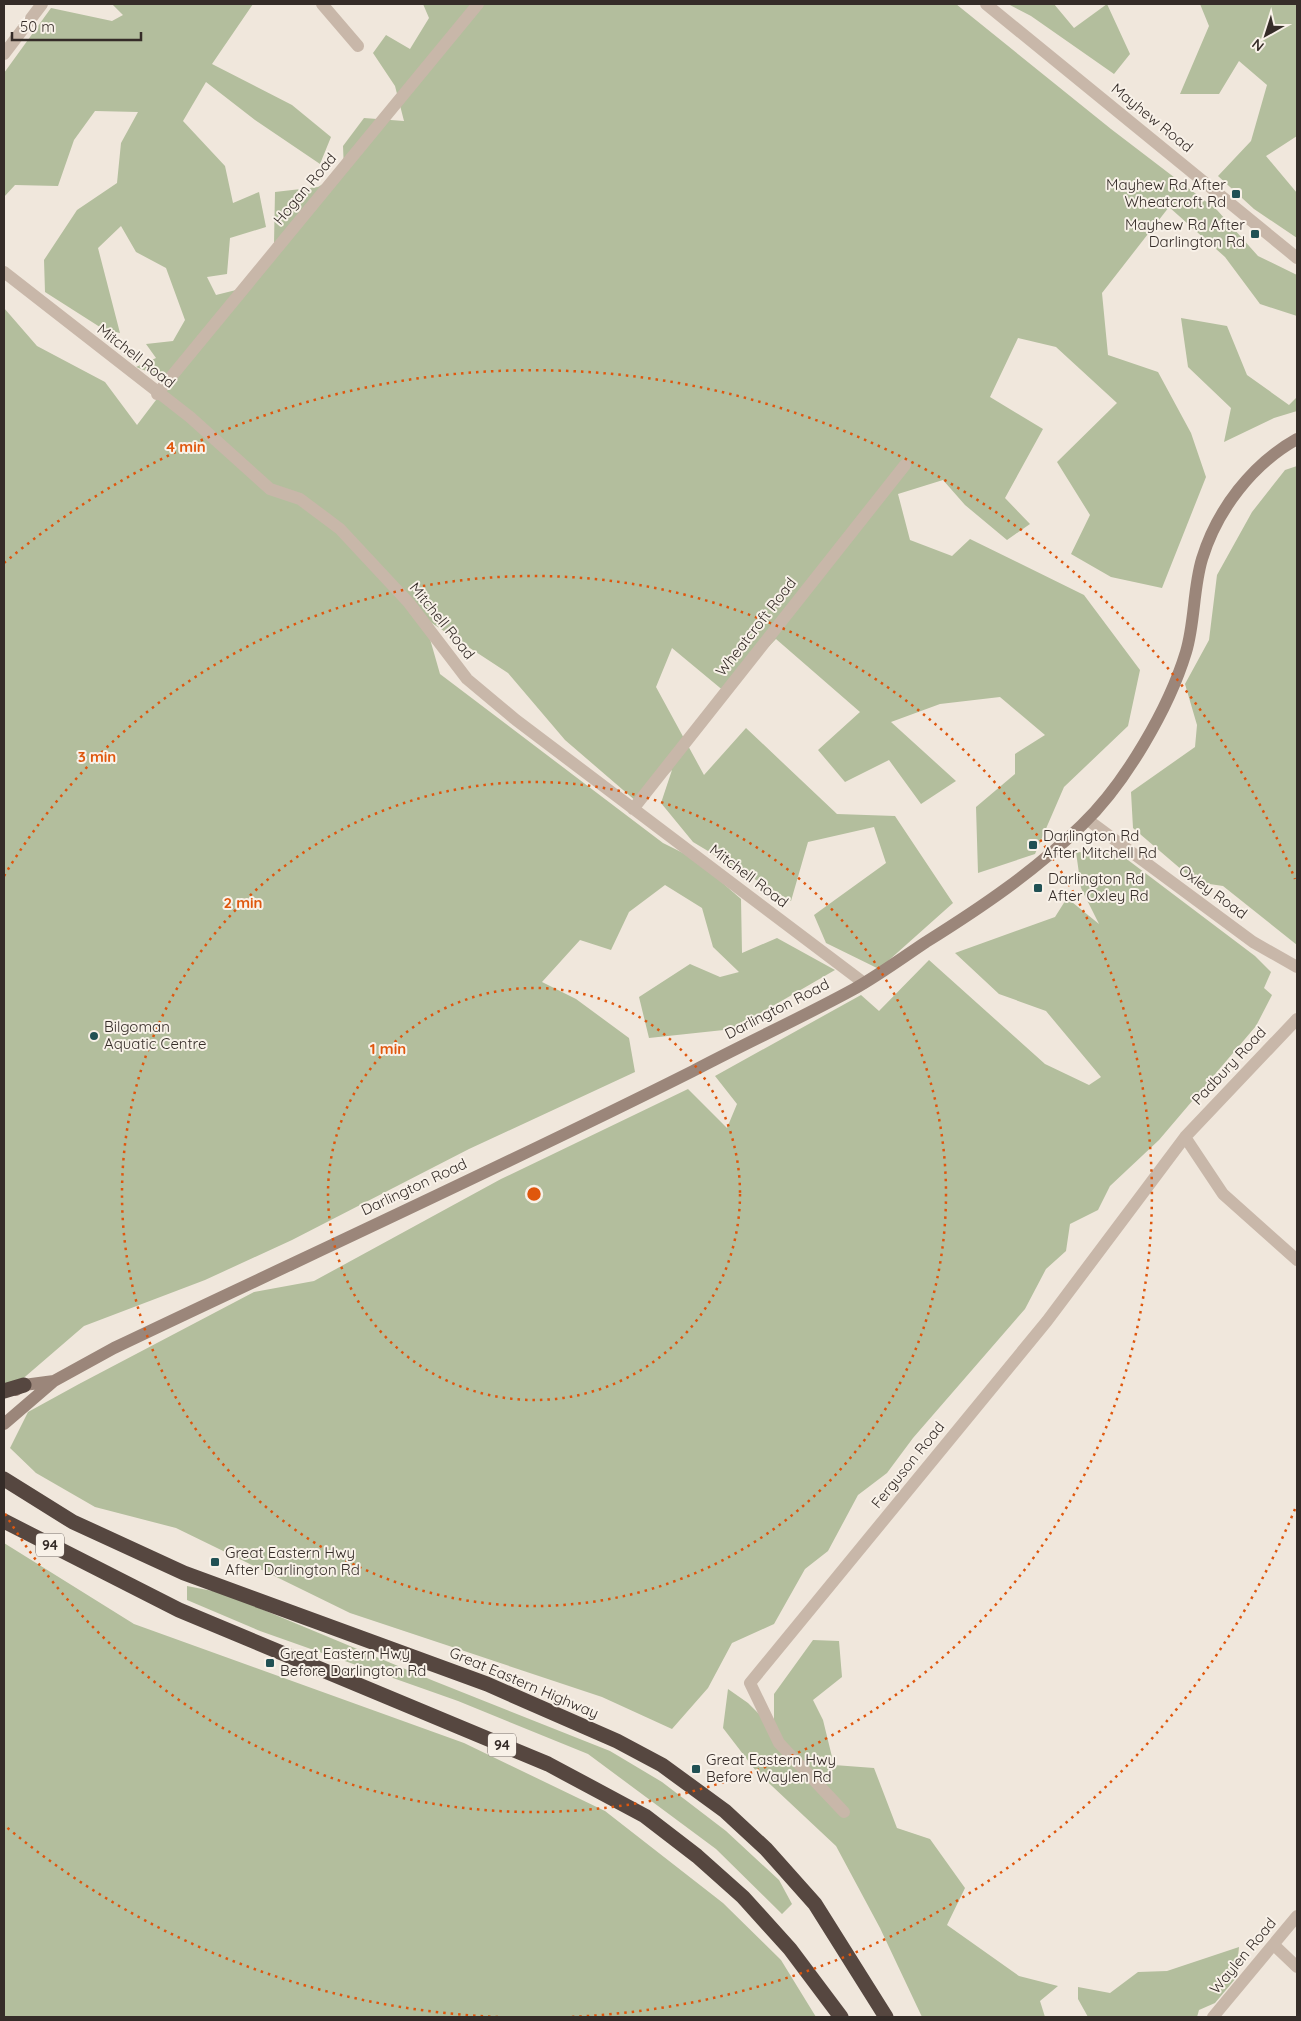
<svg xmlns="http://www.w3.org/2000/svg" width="1301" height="2021" font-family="Quicksand,sans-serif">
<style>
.green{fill:#b3be9d}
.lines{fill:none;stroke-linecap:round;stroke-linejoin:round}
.street{stroke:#c8b7a9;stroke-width:12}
.secondary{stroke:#9b867a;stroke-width:12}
.highway{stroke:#564740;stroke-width:15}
.ring{fill:none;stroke:#df570d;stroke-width:2.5;stroke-dasharray:2.5 5}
.poi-dot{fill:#215154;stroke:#f8f1e8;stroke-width:2}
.labels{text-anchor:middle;stroke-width:4;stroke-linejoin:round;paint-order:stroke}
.shield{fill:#f8f1e8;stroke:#706762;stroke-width:1}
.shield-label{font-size:14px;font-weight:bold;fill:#352c28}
.street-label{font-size:15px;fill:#352c28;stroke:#f8f1e8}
.poi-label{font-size:15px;fill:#352c28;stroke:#f8f1e8;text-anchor:start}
.centre{fill:#df570d;stroke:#f8f1e8;stroke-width:2.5}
.ring-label{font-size:15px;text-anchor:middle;font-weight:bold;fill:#df570d;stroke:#f8f1e8;stroke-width:4;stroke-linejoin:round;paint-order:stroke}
</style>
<rect width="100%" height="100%" fill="#f0e7dc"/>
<path class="green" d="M112,4h141l-41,60 80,41 39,32 -11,27 -65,-44 -49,-38 -23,39 42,45 8,37 26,-11 7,35 -36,11 -3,36 -20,3 9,18 36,-9 22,-43 1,-51 43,-5 26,-16 -1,-25 21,-28 40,3 -9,-35 -22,-33 13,-18 24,14 19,-31 -6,-14h533l155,125 106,81 41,46 39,19v41l-37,-12 -35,-47 -56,-50 -67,86 6,62 50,17 33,61 15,44 -44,111 -51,-11 -40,-23 19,-39 -33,-53 60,-59 -61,-56 -38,-9 -28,59 53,32 -38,69 25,26 -23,16 -42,-35 -22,-25 -45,14 12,46 42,16 18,-17 114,56 56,75 -12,56 -64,61 -29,67 -57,19 -2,-66 39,-33v-20l30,-19 -45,-38 -60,7 -49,18 65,59 -35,23 -32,-44 -44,22 -27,-32 42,-38 -84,-73 -51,53 -53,-44 -16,39 48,88 42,-47 91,86 58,2 58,87 -74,66 -53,-26 -12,-28 72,-52 -12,-36 -66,15 -17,59 -98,-59 -32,-39 11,-33 -35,32 -72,-62 -57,-67 -84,-55 16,56 223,169 32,16 46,40 1,54 35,-15 58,32 -102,59 -84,9 -10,-41 51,-33 30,13 19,-5 -26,-25 -11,-39 -37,-23 -36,27 -18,38 -31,-10 -38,42 34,17 53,39 6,34 -166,77 -177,91 -87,40 -121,46 -65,56 -15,3v-1077l33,38 68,36 32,43 19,-25 6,-23 -26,-10 20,-9 -10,-14 27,-3 12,-21 -19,-52 -30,-16 -15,-26 -23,22 22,85 -17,-4 -58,-37 -1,-32 33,-50 40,-27 4,-40 17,-31 -43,-1 -21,29 -16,46 -43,-1 -11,12v-124l47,-65 61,13 11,-6z
M1008,4h46l20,24 33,-24 23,50 -16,20 -83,-58z
M1200,4h97v132l-31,20 31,37v45l-43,-29 -36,-33 33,-35 16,-56 -28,-24 -20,33h-39l29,-68z
M1181,318l46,8 20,49 42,30 8,-8v14l-23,7 -50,24 7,-34 -43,-41z
M1297,466v479l-74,-59 -27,-4 -63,-54 -2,-36 64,-45 2,-22 -12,-41 24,-44 8,-65 35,-63 33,-42z
M1076,852l44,2 135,102 16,16 -7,16 8,7 -16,31 -97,114 -49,46 -12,24 -28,14 -4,27 -20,18 -21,40 -112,129 -26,35 -29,22 -30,56 -23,18 -31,55 -42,19 -24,45 -36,41 -70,-32 -252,-84 -174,-85 -81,-21 -59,-34 -26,-25 18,-36 51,-28 175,-92 60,-11 187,-102 187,-90 39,39 10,-24 -22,-28 146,-81 18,16 50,-51 116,104 44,21 12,-8 -55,-66 -47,-17 -44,-41 100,-36 12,-19 32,26 -18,-36z
M4,1543l130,81 330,119 141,68 118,92 58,57 35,57h-812z
M187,1586l36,7 211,88 176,70 52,31 64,49 53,49 13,24 -10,10 -66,-65 -128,-95 -130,-53 -198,-70 -73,-31z
M813,1640l26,1 3,36 -29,23 10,20 11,45 40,3 23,60 33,11 35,49 -18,37 72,51 39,10 -18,15 5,16h-123l-42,-89 -44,-82 -80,-75 -33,-43 5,-39 20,14 26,26v-35z
M1239,1947l-3,31 -21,25 -16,7 -2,7h-109l-10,-18v-12l32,6 28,-21 29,-1z"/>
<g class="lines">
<path class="street" d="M322,4l36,42
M986,4l311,254
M4,54l38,-50
M4,272l186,145 80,72 30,10 40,30 69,74 58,76 49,41 348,263
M157,394l321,-390
M633,809l272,-344
M1088,820l165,122 44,25
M1185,1137l38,57 74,66
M844,1812l-65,-69 -29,-60 297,-362 138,-184 112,-118
M1274,1945l23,22
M1213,2017l84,-101"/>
<path class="secondary" d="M16,1390l8,-5 30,-4
M4,1424l50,-43 60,-33c193,-92 388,-181 579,-277 53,-28 108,-53 161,-82 25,-14 48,-31 72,-47 56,-35 109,-71 156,-117 43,-41 87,-117 104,-173 9,-30 7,-63 16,-93 15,-49 50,-95 95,-120"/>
<path class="highway" d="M4,1391l20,-6
M4,1479l69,43 111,51 303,111 130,57 45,24 63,46 41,38 49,55 71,113
M4,1521l175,89 369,154 97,52 52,40 46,41 47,52 51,68"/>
</g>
<g class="ring">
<circle cx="534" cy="1194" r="206"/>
<circle cx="534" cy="1194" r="412"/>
<path d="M4 876A618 618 0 1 1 4 1512"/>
<path d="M1295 1509A824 824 0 0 1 570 2017M498 2017A824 824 0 0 1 4 1825M4 563A824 824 0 0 1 1295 879"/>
</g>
<g class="poi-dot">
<rect x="1231" y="189" width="10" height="10" rx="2.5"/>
<rect x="1250" y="229" width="10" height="10" rx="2.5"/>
<rect x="1028" y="840" width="10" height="10" rx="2.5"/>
<rect x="1033" y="883" width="10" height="10" rx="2.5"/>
<circle cx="94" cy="1036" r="5"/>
<rect x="210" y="1557" width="10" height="10" rx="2.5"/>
<rect x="265" y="1658" width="10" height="10" rx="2.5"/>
<rect x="691" y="1764" width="10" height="10" rx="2.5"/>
</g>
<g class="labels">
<g class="shield">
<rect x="36" y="1533.5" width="28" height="23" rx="4"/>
<rect x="488" y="1733.5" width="28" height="23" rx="4"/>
</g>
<g class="shield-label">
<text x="50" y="1550">94</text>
<text x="502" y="1750">94</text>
</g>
<g class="street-label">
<text transform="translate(1152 118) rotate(39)" y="5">Mayhew Road</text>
<text transform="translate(305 189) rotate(-50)" y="5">Hogan Road</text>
<text transform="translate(136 356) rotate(38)" y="5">Mitchell Road</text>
<text transform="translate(442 621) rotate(51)" y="5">Mitchell Road</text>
<text transform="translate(756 627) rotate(-52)" y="5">Wheatcroft Road</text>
<text transform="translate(749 876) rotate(37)" y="5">Mitchell Road</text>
<text transform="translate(1213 892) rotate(36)" y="5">Oxley Road</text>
<text transform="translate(777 1009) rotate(-27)" y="5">Darlington Road</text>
<text transform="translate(1229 1066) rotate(-47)" y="5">Padbury Road</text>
<text transform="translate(414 1187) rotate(-25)" y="5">Darlington Road</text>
<text transform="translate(908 1465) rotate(-51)" y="5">Ferguson Road</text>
<text transform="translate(524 1683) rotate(23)" y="5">Great Eastern Highway</text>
<text transform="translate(1243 1956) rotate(-50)" y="5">Waylen Road</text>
</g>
<g class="poi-label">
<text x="1226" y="190" text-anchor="end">Mayhew Rd After<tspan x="1226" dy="17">Wheatcroft Rd</tspan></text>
<text x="1245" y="230" text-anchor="end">Mayhew Rd After<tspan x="1245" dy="17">Darlington Rd</tspan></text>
<text x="1043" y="841">Darlington Rd<tspan x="1043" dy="17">After Mitchell Rd</tspan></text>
<text x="1048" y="884">Darlington Rd<tspan x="1048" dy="17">After Oxley Rd</tspan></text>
<text x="104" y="1032">Bilgoman<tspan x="104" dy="17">Aquatic Centre</tspan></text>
<text x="225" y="1558">Great Eastern Hwy<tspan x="225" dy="17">After Darlington Rd</tspan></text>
<text x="280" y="1659">Great Eastern Hwy<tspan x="280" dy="17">Before Darlington Rd</tspan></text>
<text x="706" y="1765">Great Eastern Hwy<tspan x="706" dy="17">Before Waylen Rd</tspan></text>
</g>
</g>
<circle cx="534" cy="1194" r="8" class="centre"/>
<g class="ring-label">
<text x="186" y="452">4 min</text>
<text x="97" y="762">3 min</text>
<text x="243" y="908">2 min</text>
<text x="388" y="1054">1 min</text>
</g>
<rect width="1301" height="2021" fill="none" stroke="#352c28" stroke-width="10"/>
<g transform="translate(1266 35) rotate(219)" stroke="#f8f1e8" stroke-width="4" paint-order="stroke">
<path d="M0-4L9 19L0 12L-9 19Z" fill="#352c28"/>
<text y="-8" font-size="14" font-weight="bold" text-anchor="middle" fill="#352c28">N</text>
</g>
<path d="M12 32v8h129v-8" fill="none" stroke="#352c28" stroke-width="2.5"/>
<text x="20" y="32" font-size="15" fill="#352c28" stroke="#f8f1e8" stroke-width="4" paint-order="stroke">50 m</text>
</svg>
